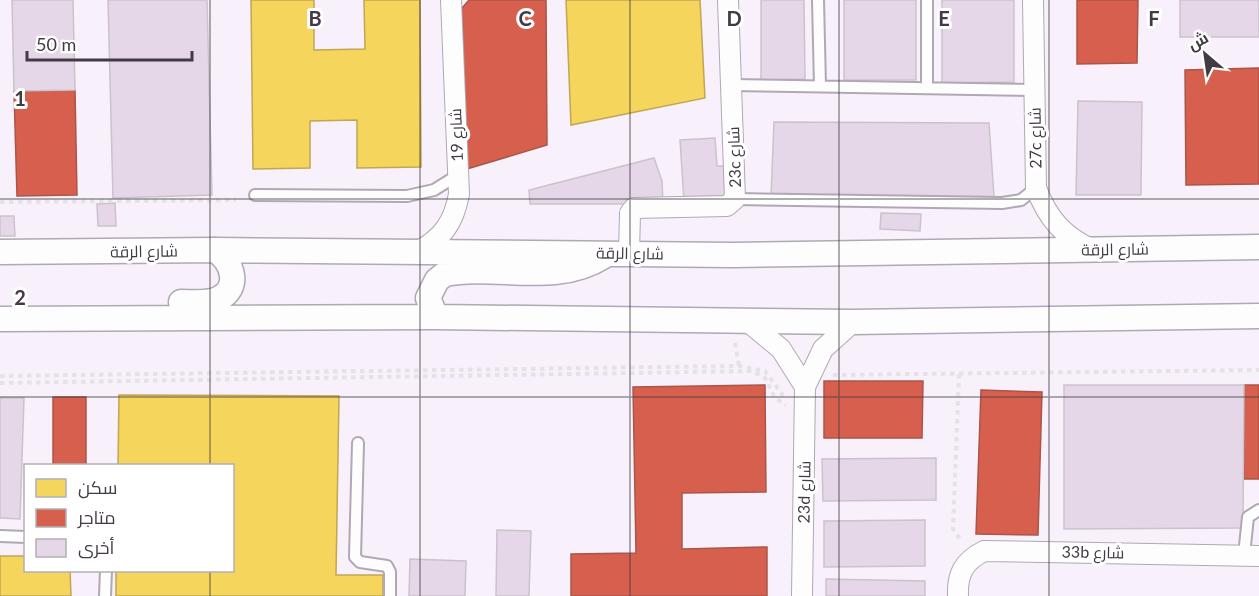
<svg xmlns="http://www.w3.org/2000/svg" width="1259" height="596" font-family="Lato,Cairo,sans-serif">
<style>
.homes{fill:#f6d55c;stroke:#c0a655;stroke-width:1.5}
.shops{fill:#d6604d;stroke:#aa554a;stroke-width:1.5}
.building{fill:#e5d6e8;stroke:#cac3cc;stroke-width:1.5}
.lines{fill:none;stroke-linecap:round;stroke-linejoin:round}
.service-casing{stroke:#b0a8b2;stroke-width:14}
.minor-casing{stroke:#b0a8b2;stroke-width:22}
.tertiary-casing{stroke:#b0a8b2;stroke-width:27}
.path{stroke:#e4e2e4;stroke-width:4;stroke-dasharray:4.5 4.5;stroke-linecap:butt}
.service{stroke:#fefdfe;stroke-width:10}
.minor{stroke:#fefdfe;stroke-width:20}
.tertiary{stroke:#fefdfe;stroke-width:24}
.grid{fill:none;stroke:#423a44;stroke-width:1.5;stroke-opacity:0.55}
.labels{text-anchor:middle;stroke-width:6;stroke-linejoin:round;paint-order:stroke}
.street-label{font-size:16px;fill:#423a44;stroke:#fff}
.grid-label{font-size:20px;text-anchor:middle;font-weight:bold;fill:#423a44;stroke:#fff;stroke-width:6;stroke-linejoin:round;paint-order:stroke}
</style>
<rect width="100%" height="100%" fill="#f8f0fa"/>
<path class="homes" d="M251,0h63v50l51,-1 -1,-49h56l1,167 -64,1v-48l-47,1v47l-57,1z
M566,0h134l5,98 -134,27z
M119,395l220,1 -3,179h47v21h-267v-26h116v-104h-114z
M0,556h26v14h44l1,26h-71z"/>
<path class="shops" d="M469,0h77l1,145 -80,24 -5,-161z
M1077,0h61l-1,63 -60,1z
M1259,68v116l-73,1 -1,-115z
M75,90l2,105 -60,1 -3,-105z
M824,381h99l-1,57h-98z
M765,385l1,107 -84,1v56l85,-2v49h-196v-42l65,-1 -3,-166z
M1244,385h15v94h-15z
M981,390l61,2 -4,143 -62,-1z
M53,397h33v69h-33z"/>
<path class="building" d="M12,0h61l2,90 -61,1z
M108,0h99l5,195 -99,3z
M761,0h43l1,79 -44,1z
M844,0h72v80h-72z
M942,0h72v82l-72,1z
M1180,0h79v37h-79z
M1078,101l64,1 -1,93h-65z
M774,122l215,1 5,74 -223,-1z
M715,138l2,28h8l2,32 -43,3 -4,-61z
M654,158l8,23 1,23h-133l-1,-14z
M115,203l1,23h-18l-1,-22z
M881,213l40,1 -1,17 -40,-2z
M0,216h14l1,20h-15z
M1064,385h180l-1,143 -179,1z
M0,398h24l-4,121 -20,-1z
M936,458v42l-113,1 -1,-42z
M925,520v46l-101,1v-46z
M497,530l34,1 -2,65h-33z
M410,559l56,2 -1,35h-56z
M826,579l99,2v15h-99z"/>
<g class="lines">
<g class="service-casing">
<path id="service" d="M818,0l2,86
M731,85l304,5
M927,88v-88
M255,195l152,1 27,-6 24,-15
M735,199l267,4 19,-3 15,-12
M358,443l-3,114 5,5 27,4 3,6v24
M0,536l26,1
M1244,555l4,-38 11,-7
M105,596l1,-26"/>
</g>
<g class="minor-casing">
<path id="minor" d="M1033,0l3,188c12,31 27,48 57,62
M417,252c26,-14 37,-30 42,-58l-8,-194
M629,253l1,-40 4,-5 93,-2 8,-7 -7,-199
M746,320l35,29 24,38
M802,596l3,-209 18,-38 30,-27
M958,596c-1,-22 6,-35 26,-45l275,5"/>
</g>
<g class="tertiary-casing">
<path id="tertiary" d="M0,252l215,-2 517,5 527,-8
M181,302c12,0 26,2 37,-3 24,-11 14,-38 -3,-49
M436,317l-8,-19 9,-18 8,-6c53,-10 110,13 159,-18
M0,319l436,-2 417,5 406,-6"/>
</g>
<path class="path" d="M0,202l236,-2
M735,343l4,23
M959,374l-6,155 9,13
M833,375l426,-5
M0,376l739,-10 26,5 19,26
M0,383l752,-12 13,7 10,20 11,7"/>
<use href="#service" class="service"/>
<use href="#minor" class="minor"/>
<use href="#tertiary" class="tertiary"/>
</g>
<path class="grid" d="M210,0v466M420,0v596M630,0v596M839,0v596M1049,0v596M0,199h1259M0,397h1259M210,570v26"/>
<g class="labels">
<g class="street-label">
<text transform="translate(456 135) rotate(-92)" y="6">شارع 19</text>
<text transform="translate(1035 138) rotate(-91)" y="6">27c شارع</text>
<text transform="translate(734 157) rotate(-92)" y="6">23c شارع</text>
<text transform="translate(1115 249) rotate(-1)" y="6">شارع الرقة</text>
<text transform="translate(144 251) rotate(-1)" y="6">شارع الرقة</text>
<text transform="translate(630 253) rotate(1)" y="6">شارع الرقة</text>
<text transform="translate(804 492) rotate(-89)" y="6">23d شارع</text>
<text transform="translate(1093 552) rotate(1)" y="6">33b شارع</text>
</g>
</g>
<g class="grid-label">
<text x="315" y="26">B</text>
<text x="525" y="26">C</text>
<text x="734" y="26">D</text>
<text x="944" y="26">E</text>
<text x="1154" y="26">F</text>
<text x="20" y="106">1</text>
<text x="20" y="305">2</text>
</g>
<rect x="24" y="464" width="210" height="108" fill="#ffffff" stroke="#b3b0b4" stroke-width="1.5"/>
<rect x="36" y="479" width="30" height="18" fill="#f6d55c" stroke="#b3b0b4" stroke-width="1.5"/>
<text x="78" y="494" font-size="18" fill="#423a44">سكن</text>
<rect x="36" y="509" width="30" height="18" fill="#d6604d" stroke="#b3b0b4" stroke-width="1.5"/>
<text x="78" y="524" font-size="18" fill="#423a44">متاجر</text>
<rect x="36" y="539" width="30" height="18" fill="#e5d6e8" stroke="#b3b0b4" stroke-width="1.5"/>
<text x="78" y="554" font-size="18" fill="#423a44">أخرى</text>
<g transform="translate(1205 54) rotate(331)" stroke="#ffffff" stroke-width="4.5" paint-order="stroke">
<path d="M0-4.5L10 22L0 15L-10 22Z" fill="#423a44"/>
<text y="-9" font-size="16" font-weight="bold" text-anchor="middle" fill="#423a44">ش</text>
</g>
<path d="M27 51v9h165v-9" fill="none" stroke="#423a44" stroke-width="3"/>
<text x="36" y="51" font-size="18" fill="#423a44" stroke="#ffffff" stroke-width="4.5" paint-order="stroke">50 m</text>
</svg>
